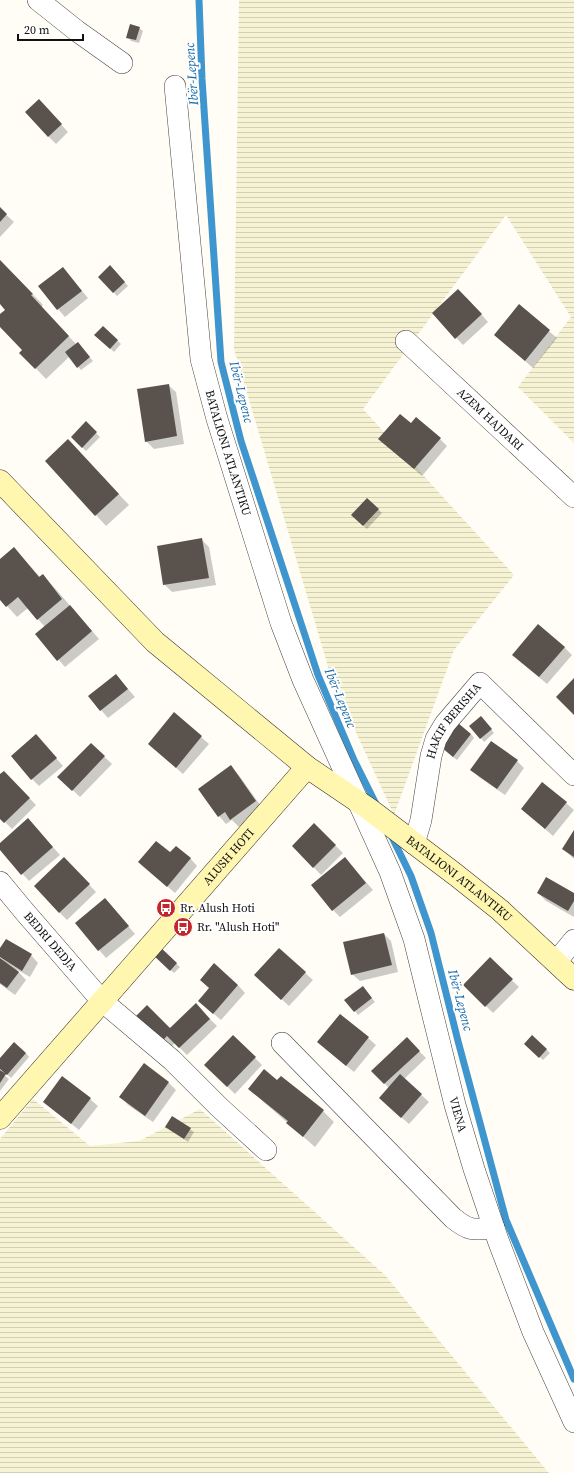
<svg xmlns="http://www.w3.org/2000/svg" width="574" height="1473" font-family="'Source Serif 4',serif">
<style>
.farmland{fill:url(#farmland-rules)}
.shadow{fill:#0003}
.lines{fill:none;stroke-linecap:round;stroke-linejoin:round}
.stream{stroke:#3f96cf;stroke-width:7}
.building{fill:#5a524d}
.street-casing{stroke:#444;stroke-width:22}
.secondary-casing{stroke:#333;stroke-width:23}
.street{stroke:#fff;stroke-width:21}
.secondary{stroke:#fff6b0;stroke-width:22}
.labels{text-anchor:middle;stroke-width:4;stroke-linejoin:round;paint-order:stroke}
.street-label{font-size:12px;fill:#111;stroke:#fff}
.poi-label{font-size:12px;fill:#111;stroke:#fff;text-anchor:start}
.water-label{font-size:13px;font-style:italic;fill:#1768a6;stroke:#fff}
</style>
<defs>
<pattern id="farmland-rules" width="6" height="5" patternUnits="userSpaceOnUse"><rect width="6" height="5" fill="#f6f3d4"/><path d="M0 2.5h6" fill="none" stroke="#d2cfb5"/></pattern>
</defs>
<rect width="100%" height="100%" fill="#fffdf5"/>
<path class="farmland" d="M239,0h335v443l-56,-56 53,-70 -65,-102 -143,194 151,166 -60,75 -60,165 -62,-135 -98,-331z
M33,1099l57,47 49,-5 61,-32 185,166 164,198h-549v-334z"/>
<path class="shadow" d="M139,28l4,3 -4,12 -8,-2 -3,-4z
M46,108l22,24 -12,12 -8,-8z
M0,209l14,13 -14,15z
M0,260l43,45 -2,2 35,37 5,3 12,14 -12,9 -12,-13 -23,22 -25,-26 3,-3 -24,-25v-9l7,-6 -7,-7z
M63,268l25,30 -23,19 -7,-8z
M114,270l14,16 -11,10 -18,-19z
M466,297l22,25 -25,23 -30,-32z
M519,306l38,32 -24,30 -38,-33z
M103,327l18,17 -7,8 -18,-17z
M168,385l8,7 8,52 -30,5 -8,-8z
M86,423l14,14 -14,14 -14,-14z
M411,424l29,15 7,7 -25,30 -43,-37z
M68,440l61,65 -23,21 -10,-11z
M367,499l15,14 -15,16 -14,-14z
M202,540l7,7 7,38 -44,7 -8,-8z
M14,548l26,29 2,-2 11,11 46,53 -34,28 -28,-32 8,-8 -17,-19 -11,9 -17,-19v-38z
M564,647l8,8 -25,29 -26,-22z
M116,675l19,22 -27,21 -19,-22z
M485,721l9,12 -10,9 -3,-4z
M471,734l3,4 -17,22 -13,-10z
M36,735l27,31 -24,20 -7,-7z
M201,737l8,7 -26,30 -34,-30z
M91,744l21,20 -32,33 -21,-20z
M517,761l7,7 -19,27 -26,-18 -7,-7z
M231,767l7,7 25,35 -24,18 -7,-7 -6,4 -7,-8z
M4,772l32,33 -24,24 -12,-12v-41z
M543,783l31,27 -21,26 -31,-27z
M28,819l32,36 -31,26 -29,-32v-5z
M314,825l29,28 -22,22 -28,-29z
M574,832v27l-11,-10z
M170,854l20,4 7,8 -22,27 -36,-31z
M64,858l32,34 -29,28 -8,-8z
M345,858l28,32 -33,27 -7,-7z
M538,893l36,1v23l-28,-16z
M105,899l30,35 -29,24 -30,-35z
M384,934l7,7 7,31 -38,9 -8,-7z
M158,946l22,21 -6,6 -22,-20z
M279,949l34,31 -24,26 -26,-24z
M0,950l31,5 7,8 -8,14 -14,-8 10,11 -11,15 -15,-11v-24l4,1 -4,-4z
M490,959l29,28 -26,26 -28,-28z
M238,985l7,8 -24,27 -14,-12z
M366,991l9,11 -17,13 -3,-4z
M196,1005l21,21 -30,29 -12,-12 -7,7 -21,-43 23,23z
M233,1036l29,29 -27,29 -30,-29z
M368,1038l8,7 -22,27 -36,-30z
M526,1044l20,5 4,4 -7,7z
M414,1046l12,12 -22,21 25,23 -20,22 -22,-19 2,-17 -17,-17z
M26,1053l3,4 -18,21 -11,-10v-9z
M144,1065l25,18 7,7 -23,32 -25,-17 -7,-8z
M0,1071l9,8 -9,12z
M63,1078l27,21 8,7 -19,24 -35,-28z
M281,1078l42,33 11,11 -19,25 -66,-58 29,-7z
M172,1117l22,15 -6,10 -22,-15z"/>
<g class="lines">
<path class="stream" d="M199,0l3,79 19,283 20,79 77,234 36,85 23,46
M391,835l20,41 20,57 27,108 48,179 68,159"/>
</g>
<path class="building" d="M130,24l10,3 -4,13 -10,-2z
M39,99l23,25 -14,13 -23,-25z
M0,207l7,7 -7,8z
M0,260l33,34 -2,1 38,41 -34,33 -16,-16 3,-3 -22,-23v-13l5,-4 -5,-6z
M110,265l15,17 -12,11 -15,-16z
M63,267l19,24 -25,19 -19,-24z
M458,289l24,25 -27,25 -23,-26z
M519,304l31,26 -25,31 -31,-26z
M103,326l15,14 -8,9 -16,-14z
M78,342l12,15 -13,11 -12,-16z
M169,384l8,52 -32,6 -8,-53z
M400,414l11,9 5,-6 25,21 -27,31 -36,-30z
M86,421l11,11 -15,16 -11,-11z
M68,439l51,55 -24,22 -50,-55z
M367,498l12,11 -16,17 -12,-11z
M202,538l7,40 -46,7 -6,-39z
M14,547l25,30 4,-3 19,25 -25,21 -19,-23 -12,10 -6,-7v-41z
M70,605l22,26 -35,30 -22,-27z
M538,624l27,23 -26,30 -27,-22z
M116,674l12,15 -28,22 -12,-15z
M574,678v37l-18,-18z
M174,712l28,24 -26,32 -28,-24z
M481,716l11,13 -12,10 -11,-13z
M458,723l13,11 -18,23 -13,-11z
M36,734l21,24 -26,22 -20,-24z
M491,741l27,19 -21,29 -27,-19z
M91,743l14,13 -33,35 -15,-14z
M231,765l25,36 -26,19 -5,-8 -7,5 -20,-28z
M4,771l26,27 -26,25 -4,-4v-45z
M542,782l25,20 -22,27 -24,-20z
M28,818l25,29 -32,28 -21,-25v-7z
M314,823l22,22 -23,23 -21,-22z
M574,830v27l-12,-8z
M156,841l14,11 6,-6 15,12 -24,29 -29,-25z
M64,857l26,27 -31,29 -25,-27z
M345,857l21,26 -34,28 -21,-26z
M546,877l28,16v8l-6,10 -31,-18z
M105,898l24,28 -31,25 -23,-28z
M384,933l8,32 -41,10 -8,-33z
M6,939l26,15 -10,17 -22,-14v-9z
M158,945l19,18 -7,8 -19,-18z
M279,948l27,24 -25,28 -27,-25z
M490,957l23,22 -28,28 -22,-22z
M0,958l19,14 -12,16 -7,-5z
M214,963l24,22 -25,29 -15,-13 11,-13 -9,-8z
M363,986l9,12 -18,14 -10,-12z
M196,1003l14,16 -31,29 -12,-12 -7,7 -25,-26 12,-12 23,23z
M340,1014l29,23 -23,29 -29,-24z
M233,1035l23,22 -29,30 -23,-22z
M532,1035l15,14 -8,9 -15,-14z
M407,1037l13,14 -36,33 -13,-13z
M14,1042l12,11 -19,22 -7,-6v-11z
M144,1063l25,19 -24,34 -26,-19z
M264,1069l13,11 4,-4 43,34 -21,27 -17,-14 2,-2 -40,-32z
M0,1070l6,4 -6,9z
M400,1074l22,20 -21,24 -22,-20z
M62,1076l29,22 -20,26 -28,-22z
M172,1116l19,12 -7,11 -19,-12z"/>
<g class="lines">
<g class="street-casing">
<g id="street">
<path d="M38,0l39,31 45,32"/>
<path id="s1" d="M175,86l26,273 16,60 64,204 22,57 87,192 24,67 41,166 19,64 24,71 35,92 41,90"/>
<path id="s2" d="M406,341l168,156"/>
<path id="s3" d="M414,844l7,-24 10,-64 5,-17 9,-15 35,-41 94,92"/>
<path id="s4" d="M0,882l24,29 78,90 70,59 47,47 47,43"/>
<path d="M556,962l18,-22"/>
<path d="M282,1043l171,175c16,13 20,12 41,10"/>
</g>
</g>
<g class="secondary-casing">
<g id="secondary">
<path id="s5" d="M0,481l155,161 152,125 62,42 87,66 44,35 74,69"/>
<path id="s6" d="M0,1118l307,-351"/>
</g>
</g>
<use href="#street" class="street"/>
<use href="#secondary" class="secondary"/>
</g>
<defs>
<g id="bus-disc" transform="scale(1)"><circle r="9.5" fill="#c4262e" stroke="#fff"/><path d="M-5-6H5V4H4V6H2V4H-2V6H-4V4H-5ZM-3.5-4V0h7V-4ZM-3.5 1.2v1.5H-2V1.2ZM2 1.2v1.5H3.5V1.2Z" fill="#fff"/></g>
</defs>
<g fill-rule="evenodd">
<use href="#bus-disc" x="166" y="908"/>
<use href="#bus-disc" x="183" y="927"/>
</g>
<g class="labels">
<g class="street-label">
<text dy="4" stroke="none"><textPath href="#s2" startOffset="115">AZEM HAJDARI</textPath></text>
<text dy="4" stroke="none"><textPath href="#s1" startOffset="372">BATALIONI ATLANTIKU</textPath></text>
<text dy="4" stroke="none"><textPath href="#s3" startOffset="132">HAKIF BERISHA</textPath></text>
<text dy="4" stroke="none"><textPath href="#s6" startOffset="347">ALUSH HOTI</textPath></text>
<text dy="4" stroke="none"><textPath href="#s5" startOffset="609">BATALIONI ATLANTIKU</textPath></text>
<text dy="4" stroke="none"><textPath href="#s4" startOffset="78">BEDRI DEDJA</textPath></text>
<text dy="4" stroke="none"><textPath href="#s1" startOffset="1074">VIENA</textPath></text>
</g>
<g class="poi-label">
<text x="180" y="912">Rr. Alush Hoti</text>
<text x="197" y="931">Rr. "Alush Hoti"</text>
</g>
<g class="water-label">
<text transform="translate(191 74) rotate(-94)" y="5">Ibër-Lepenc</text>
<text transform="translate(242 392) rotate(76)" y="5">Ibër-Lepenc</text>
<text transform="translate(341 698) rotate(68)" y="5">Ibër-Lepenc</text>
<text transform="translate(461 1000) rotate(75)" y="5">Ibër-Lepenc</text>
</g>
</g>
<path d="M18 34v6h65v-6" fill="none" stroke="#111111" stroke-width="2"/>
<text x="24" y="34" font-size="12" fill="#111111" stroke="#ffffff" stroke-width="3" paint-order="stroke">20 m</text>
</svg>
